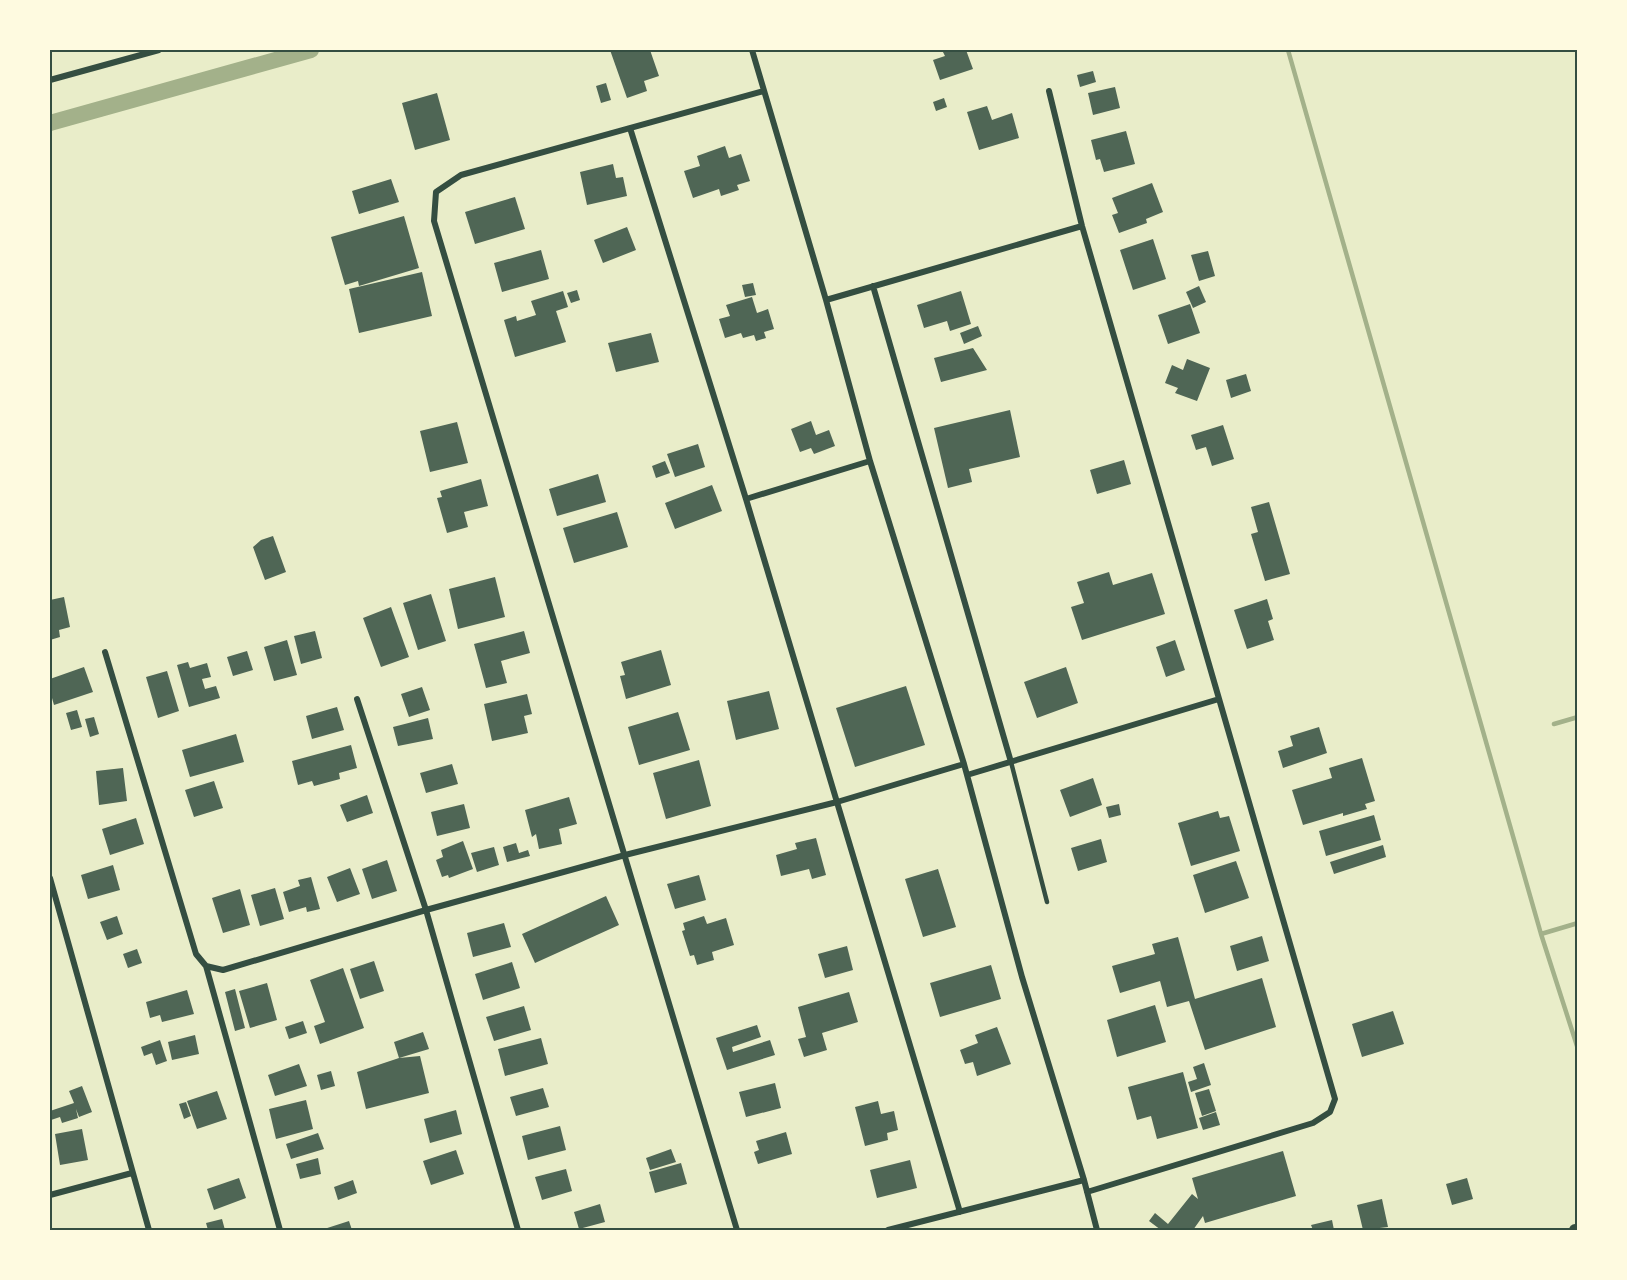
<svg xmlns="http://www.w3.org/2000/svg" width="1627" height="1280" font-family="Raleway,sans-serif">
<style>
.lines{fill:none;stroke-linecap:round;stroke-linejoin:round}
.stream{stroke:#a3b18a;stroke-width:4.5}
.canal{stroke:#a3b18a;stroke-width:16}
.building{fill:#4f6655}
.service{stroke:#344e41;stroke-width:4.5}
.minor{stroke:#344e41;stroke-width:6}
.secondary{stroke:#344e41;stroke-width:12}
.neatline{fill:none;stroke:#344e41;stroke-width:2}
</style>
<rect width="100%" height="100%" fill="#e9edc9"/>
<g class="lines">
<path class="stream" d="M1288,50l253,884 37,115
M1554,724l24,-7
M1541,934l37,-11"/>
<path class="canal" d="M50,123l261,-73"/>
</g>
<path class="building" d="M610,50h40l9,26 -15,5 3,10 -20,7z
M942,50h14l1,2 9,-2 7,19 -33,11 -7,-20 12,-4z
M1093,71l3,11 -16,5 -3,-12z
M606,83l5,17 -10,3 -5,-17z
M1115,87l5,21 -27,7 -5,-22z
M437,93l13,47 -35,10 -13,-47z
M944,98l3,9 -11,4 -3,-9z
M987,106l5,14 20,-7 7,25 -40,12 -12,-38z
M1126,131l9,33 -31,8 -4,-13 -4,1 -5,-20z
M725,146l4,12 12,-4 9,27 -13,4 2,5 -18,6 -2,-7 -26,9 -9,-27 16,-5 -3,-10z
M613,164l3,14 7,-1 4,19 -40,9 -7,-33z
M391,179l8,23 -40,12 -7,-23z
M1152,183l11,29 -17,7 1,4 -28,10 -7,-18 6,-2 -6,-15z
M515,197l10,32 -50,15 -10,-32z
M404,216l15,52 -60,18 -1,-5 -13,4 -14,-48z
M627,227l9,23 -33,13 -9,-23z
M1153,239l13,40 -33,11 -13,-40z
M541,250l8,29 -47,13 -8,-29z
M1208,251l7,25 -16,5 -8,-26z
M422,272l10,44 -73,17 -10,-44z
M753,283l3,12 -11,2 -3,-12z
M1199,286l7,16 -13,6 -7,-16z
M577,290l3,10 -9,3 -4,-10z
M563,291l5,16 -12,4 10,31 -51,15 -11,-37 12,-4 1,5 19,-6 -5,-14z
M961,291l10,33 -21,7 -3,-10 -23,7 -7,-23z
M752,297l5,16 11,-4 6,20 -10,3 2,6 -10,3 -2,-6 -11,3 -2,-5 -16,5 -6,-19 11,-3 -4,-11z
M1190,304l10,29 -32,11 -10,-29z
M978,326l4,10 -18,8 -4,-11z
M651,333l8,29 -43,10 -8,-29z
M973,348l14,22 -46,12 -7,-24z
M1187,359l23,9 -13,33 -22,-8 3,-5 -13,-5 7,-18 11,5z
M1246,374l5,17 -20,7 -5,-18z
M1010,410l10,47 -51,12 3,13 -24,6 -14,-60z
M811,421l5,14 13,-5 6,16 -21,8 -3,-6 -11,4 -9,-23z
M457,422l11,41 -38,9 -10,-41z
M1223,425l11,34 -22,7 -6,-19 -10,3 -5,-15z
M698,444l7,23 -30,10 -8,-23z
M1124,460l7,24 -34,10 -7,-24z
M665,461l5,12 -14,5 -4,-12z
M598,474l8,28 -49,14 -8,-27z
M481,479l7,27 -24,6 4,15 -21,6 -10,-35 5,-1 -2,-6z
M712,485l10,26 -47,18 -10,-26z
M1269,502l21,72 -25,7 -14,-47 7,-2 -7,-25z
M617,512l11,35 -54,16 -11,-35z
M273,536l13,36 -21,8 -12,-33 8,-7z
M1109,572l4,13 39,-12 13,41 -83,26 -11,-33 13,-4 -7,-21z
M495,577l10,40 -47,12 -9,-40z
M431,594l15,47 -28,9 -15,-47z
M64,597l6,30 -11,3 1,7 -10,3v-40z
M1267,599l6,20 -5,2 6,19 -27,9 -13,-39z
M391,607l18,50 -28,10 -18,-49z
M315,631l7,27 -21,6 -7,-28z
M524,631l6,22 -29,8 6,22 -21,5 -12,-44z
M287,640l10,35 -23,6 -10,-34z
M1175,640l10,30 -19,7 -10,-30z
M661,650l10,35 -45,14 -6,-23 5,-1 -4,-13z
M247,651l6,19 -20,6 -6,-19z
M188,662l2,6 17,-5 4,14 -9,2 3,10 11,-3 4,12 -31,9 -12,-42z
M84,667l9,25 -39,13 -4,-14v-12z
M1066,667l12,36 -41,15 -13,-36z
M167,671l12,40 -21,7 -12,-41z
M906,686l19,59 -70,22 -19,-59z
M422,687l8,23 -21,7 -8,-23z
M769,691l10,38 -43,11 -9,-39z
M527,694l5,20 -8,2 4,17 -36,8 -8,-37z
M337,707l7,23 -32,9 -6,-23z
M77,710l5,17 -11,3 -5,-17z
M678,712l12,38 -51,15 -11,-38z
M94,717l5,17 -9,3 -5,-18z
M428,718l5,21 -35,7 -5,-19z
M1319,727l8,26 -44,15 -5,-17 15,-5 -3,-10z
M236,734l8,28 -54,15 -8,-27z
M351,745l6,23 -18,5 1,6 -26,7 -2,-5 -14,4 -6,-24z
M1362,758l13,43 -10,3 2,5 -24,7v-3l-40,12 -11,-35 40,-12 -3,-10z
M699,760l12,46 -45,13 -13,-46z
M452,764l6,20 -32,9 -6,-20z
M123,768l4,33 -28,4 -3,-34z
M1093,778l9,27 -32,12 -10,-27z
M214,781l9,27 -29,9 -9,-27z
M367,795l6,18 -26,9 -7,-17z
M569,797l8,27 -18,5 3,15 -23,5 -3,-15 -4,3 -7,-27z
M464,804l6,24 -33,8 -6,-24z
M1119,804l2,11 -12,3 -3,-11z
M1218,811l2,7 9,-2 11,35 -49,15 -13,-43z
M1374,815l7,25 -55,16 -7,-25z
M136,818l8,26 -34,11 -8,-26z
M816,838l10,37 -14,4 -3,-10 -28,7 -5,-21 21,-6 -2,-6z
M1101,839l6,23 -29,9 -7,-23z
M463,841l10,28 -24,9 -1,-3 -6,2 -6,-17 7,-3 -2,-7z
M516,843l3,10 9,-3 2,6 -23,6 -4,-15z
M1383,845l3,12 -52,17 -4,-12z
M494,847l5,18 -22,7 -6,-19z
M387,860l10,31 -25,8 -10,-30z
M1236,861l13,37 -44,15 -12,-38z
M113,865l7,25 -32,9 -7,-24z
M350,868l10,26 -23,8 -10,-25z
M938,869l18,58 -33,10 -18,-58z
M699,875l7,25 -31,9 -8,-25z
M311,877l9,32 -13,3 -1,-5 -17,5 -6,-20 17,-6 -2,-6z
M275,888l9,31 -24,7 -9,-31z
M240,889l10,36 -27,8 -11,-35z
M606,896l13,29 -84,38 -13,-29z
M117,916l6,18 -16,6 -7,-18z
M704,916l3,8 19,-6 8,27 -22,7 2,8 -17,5 -3,-10 -4,1 -8,-25 3,-1 -2,-7z
M504,923l7,24 -38,10 -6,-24z
M1262,936l7,25 -32,10 -7,-25z
M1178,937l17,62 67,-21 14,49 -71,23 -16,-49 -22,6 -7,-26 -40,12 -8,-27 43,-12 -3,-10z
M847,946l6,24 -28,8 -7,-24z
M137,949l5,14 -14,5 -5,-14z
M374,961l10,30 -24,8 -10,-30z
M512,962l8,26 -37,12 -8,-26z
M991,965l10,34 -61,18 -10,-34z
M343,968l21,60 -44,16 -6,-18 11,-4 -15,-42z
M267,983l10,37 -27,8 -11,-37z
M235,989l10,39 -10,3 -10,-39z
M187,990l7,24 -32,8 -2,-7 -10,3 -4,-16z
M849,992l9,30 -36,11 5,17 -23,7 -6,-18 8,-2 -8,-30z
M1155,1005l11,37 -49,15 -10,-37z
M524,1006l7,24 -37,11 -8,-24z
M1393,1011l11,33 -42,13 -10,-33z
M303,1021l4,12 -18,6 -4,-12z
M757,1025l4,12 -29,10 1,5 37,-12 5,15 -48,15 -11,-32z
M997,1027l14,37 -34,12 -4,-14 -8,2 -5,-14 18,-7 -3,-8z
M423,1032l6,17 -30,9 -5,-16z
M195,1035l4,19 -27,6 -4,-18z
M541,1038l7,26 -43,12 -7,-27z
M160,1040l7,21 -11,4 -4,-12 -8,3 -3,-9z
M420,1056l9,37 -63,16 -9,-37 42,-14z
M1204,1063l7,22 -20,7 -3,-10 9,-3 -4,-12z
M299,1064l8,22 -32,10 -7,-21z
M331,1071l4,15 -14,4 -4,-15z
M1183,1072l15,56 -41,11 -6,-23 -14,4 -9,-33z
M775,1083l6,25 -35,9 -7,-25z
M82,1086l10,26 -13,5 -3,-8 2,9 -16,5 -2,-6 -9,3 -1,-9 24,-8 -5,-12z
M543,1088l6,19 -33,9 -6,-19z
M1209,1089l7,22 -14,5 -7,-23z
M217,1091l10,28 -30,10 -10,-28z
M306,1100l7,29 -37,10 -7,-30z
M878,1101l3,13 13,-3 4,19 -11,3 1,7 -23,6 -10,-39z
M186,1102l5,14 -7,3 -5,-15z
M456,1110l6,24 -32,9 -6,-24z
M1216,1112l4,13 -17,5 -4,-12z
M560,1126l6,24 -38,10 -6,-24z
M82,1129l6,31 -28,5 -5,-31z
M786,1132l6,22 -34,10 -4,-12 5,-2 -3,-9z
M318,1133l6,16 -33,10 -5,-15z
M671,1149l5,13 -26,8 -4,-12z
M456,1150l8,24 -33,11 -8,-24z
M1283,1151l13,45 -91,27 -2,-7 -10,14h-32l-12,-9 6,-8 13,11 24,-30 6,5 -6,-21z
M318,1158l3,16 -21,5 -4,-15z
M910,1160l7,28 -40,10 -7,-28z
M681,1163l6,21 -32,9 -6,-21z
M566,1169l6,22 -30,9 -7,-23z
M239,1178l7,20 -32,12 -7,-21z
M1467,1178l6,21 -21,6 -6,-21z
M353,1180l4,13 -19,7 -4,-13z
M1382,1199l6,28 -25,3 -6,-25z
M600,1204l5,18 -26,7 -5,-17z
M222,1219l3,11h-17l-2,-7z
M1332,1220l2,10h-21l-2,-5z
M349,1221l3,9h-31z"/>
<g class="lines">
<path class="service" d="M1011,762l36,140"/>
<path class="minor" d="M752,50l74,250 44,161 94,303 58,213 62,203 13,50
M50,80l109,-30
M1049,91l33,135 253,873 -5,13 -17,11 -226,69
M630,128l116,371 214,713
M873,286l138,476
M826,300l256,-74
M746,499l124,-38
M105,652l91,302 10,12 17,4 203,-60 199,-55 212,-53 127,-38
M357,699l69,211 92,320
M967,775l252,-76
M50,878l99,352
M206,966l74,264
M50,1195l82,-22
M737,1230l-303,-1009 2,-29 25,-17 303,-84
M888,1230l196,-50"/>
<path class="secondary" d="M1575,1230h3"/>
</g>
<rect width="1627" height="1280" fill="none" stroke="#fefae0" stroke-width="102"/>
<rect x="51" y="51" width="1525" height="1178" class="neatline"/>
</svg>
